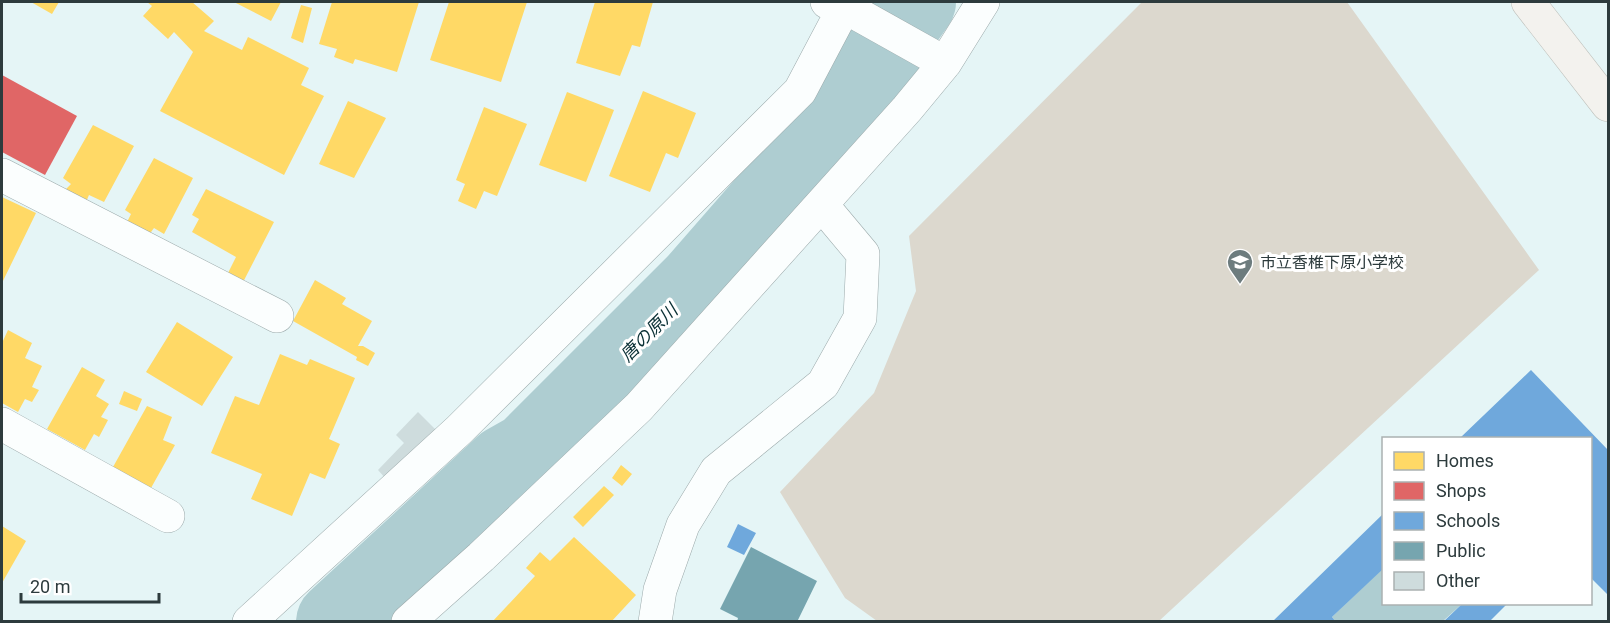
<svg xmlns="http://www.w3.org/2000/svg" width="1610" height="623" font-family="Roboto,'Noto Sans JP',sans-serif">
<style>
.green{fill:#dcd8ce}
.water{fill:#aecdd1}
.homes{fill:#ffd966}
.shops{fill:#e06666}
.schools{fill:#6fa8dc}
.public{fill:#76a5af}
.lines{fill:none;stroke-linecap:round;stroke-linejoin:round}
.river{stroke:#aecdd1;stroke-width:82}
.building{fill:#cedcdd}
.minor-casing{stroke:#9ba9aa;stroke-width:34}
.major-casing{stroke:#bec0bb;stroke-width:34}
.minor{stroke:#fbfefe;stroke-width:33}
.major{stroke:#f3f2ee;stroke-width:33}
.labels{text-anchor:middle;stroke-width:6;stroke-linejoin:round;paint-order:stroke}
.poi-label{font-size:16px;fill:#2d3b3d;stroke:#fff;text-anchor:start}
.water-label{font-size:18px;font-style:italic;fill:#092f34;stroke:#fff}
</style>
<rect width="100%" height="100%" fill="#e5f5f6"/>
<path class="green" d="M1142,2h205l192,268 -380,351h-282l-32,-23 -65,-106 94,-99 42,-102 -7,-55z"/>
<path class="water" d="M1383,568l1,36h78l-19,17 -107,1 -4,-5z"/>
<path class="homes" d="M31,2h28l-7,12z
M147,2h45l22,19 -10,10 38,19 6,-13 61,31 -8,17 23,11 -40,79 -124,-64 33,-59 -19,-20 -6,7 -25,-23 9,-10z
M234,2h47l-10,19z
M332,2h87l-22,70 -42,-13 -2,5 -19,-7 3,-8 -18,-5z
M449,2h78l-26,80 -71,-22z
M595,2h58l-13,45 -8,-2 -12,31 -44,-13z
M301,5l11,3 -9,35 -12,-5z
M643,91l53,22 -18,45 -12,-5 -16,39 -41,-16z
M567,92l47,18 -28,72 -47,-17z
M348,101l38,17 -32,60 -35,-14z
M484,107l43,17 -30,72 -13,-5 -8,18 -18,-8 7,-17 -9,-4z
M93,125l41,21 -30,56 -15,-7 -3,7 -20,-13 5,-5 -8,-6z
M154,158l39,20 -29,56 -10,-6 -6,8 -22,-12 5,-10 -6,-4z
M206,189l68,33 -34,66 -15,-9 11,-22 -44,-25 7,-13 -7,-4z
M2,197l34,16 -34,70z
M315,280l31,18 -4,6 30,17 -14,25h5l12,7 -7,13 -12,-6 1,-3 -64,-36z
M177,322l56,35 -31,49 -56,-34z
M8,330l24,13 -7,15 17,8 -10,21 7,3 -7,12 -7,-3 -7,13 -16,-9v-60z
M280,354l27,11 3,-6 45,19 -26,61 11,5 -15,35 -15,-6 -18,43 -41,-17 11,-25 -51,-21 24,-57 24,9z
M82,367l23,13 -9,16 13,8 -8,13 7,3 -9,17 -5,-3 -9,16 -38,-21z
M124,391l18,8 -5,12 -18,-7z
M147,406l25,11 -9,23 12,5 -24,43 -38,-21z
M621,465l11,9 -10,12 -10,-8z
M604,486l10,9 -31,32 -10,-10z
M2,526l24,15 -24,42z
M574,537l62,58 -25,27h-119l43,-46 -9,-8 14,-16 10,9z"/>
<path class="shops" d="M2,75l75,41 -32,59 -43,-23z"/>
<path class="schools" d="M1531,370l77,80v145l-18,-18v-139h-130z
M1384,513v55l-52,49 4,5h-64z
M738,524l18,9 -12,22 -17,-8z
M1462,604h45l-18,18h-46z"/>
<path class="public" d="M751,547l66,34 -20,41h-60l1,-4 -18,-9z"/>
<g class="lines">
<path class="river" d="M337,622l169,-156 23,-13 169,-169 165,-189 37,-72 15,-21"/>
</g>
<path class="building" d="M418,412l18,18 -49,50 -9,-10 26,-27 -8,-8z"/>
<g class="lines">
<g class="minor-casing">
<path id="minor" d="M827,2l18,5 100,56
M2,175l275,141
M2,424l166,92
M249,622l210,-192 341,-339 47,-89
M408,622l73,-65 158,-150 268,-298 38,-46 38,-61
M655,622l5,-32 23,-65 33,-54 107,-87 37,-66 3,-64 -41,-49"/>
</g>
<g class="major-casing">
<path id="major" d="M1528,2l80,103"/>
</g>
<use href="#minor" class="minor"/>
<use href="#major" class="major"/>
</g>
<defs>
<g id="school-pin" transform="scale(1.35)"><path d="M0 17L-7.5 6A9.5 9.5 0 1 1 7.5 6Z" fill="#6d7c7e" stroke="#fff"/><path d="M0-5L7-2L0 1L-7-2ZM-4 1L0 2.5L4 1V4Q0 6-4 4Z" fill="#fff"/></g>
</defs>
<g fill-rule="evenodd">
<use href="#school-pin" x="1240" y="262"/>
</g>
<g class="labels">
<g class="poi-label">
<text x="1260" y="268">市立香椎下原小学校</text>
</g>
<g class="water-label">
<text transform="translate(649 333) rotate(-45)" y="6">唐の原川</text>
</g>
</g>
<rect width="1610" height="623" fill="none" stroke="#2d3b3d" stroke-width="6"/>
<rect x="1382" y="437" width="210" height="168" fill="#ffffff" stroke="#abb1b1" stroke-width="1.5"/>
<rect x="1394" y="452" width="30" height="18" fill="#ffd966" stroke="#abb1b1" stroke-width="1.5"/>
<text x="1436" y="467" font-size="18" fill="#2d3b3d">Homes</text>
<rect x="1394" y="482" width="30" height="18" fill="#e06666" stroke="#abb1b1" stroke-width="1.5"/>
<text x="1436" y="497" font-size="18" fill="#2d3b3d">Shops</text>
<rect x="1394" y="512" width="30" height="18" fill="#6fa8dc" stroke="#abb1b1" stroke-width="1.5"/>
<text x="1436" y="527" font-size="18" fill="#2d3b3d">Schools</text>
<rect x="1394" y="542" width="30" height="18" fill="#76a5af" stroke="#abb1b1" stroke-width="1.5"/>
<text x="1436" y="557" font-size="18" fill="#2d3b3d">Public</text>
<rect x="1394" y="572" width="30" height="18" fill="#cedcdd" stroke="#abb1b1" stroke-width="1.5"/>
<text x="1436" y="587" font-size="18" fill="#2d3b3d">Other</text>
<path d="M21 593v9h138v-9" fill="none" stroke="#2d3b3d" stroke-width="3"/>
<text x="30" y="593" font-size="18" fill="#2d3b3d" stroke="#ffffff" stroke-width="4.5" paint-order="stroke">20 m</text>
</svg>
